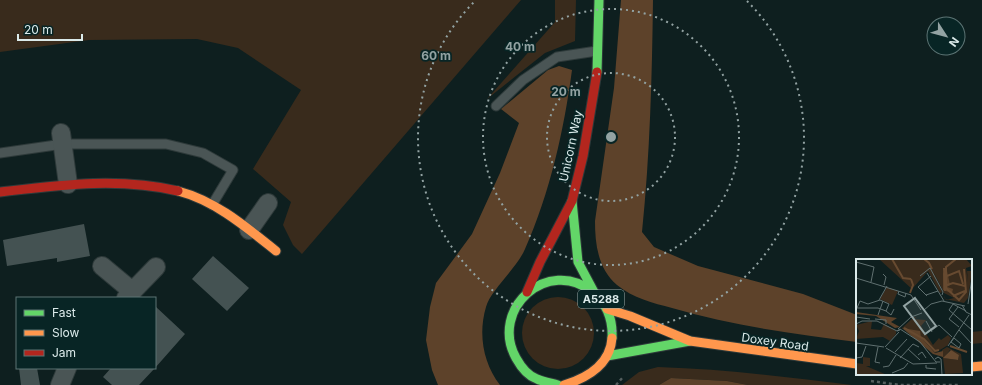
<svg xmlns="http://www.w3.org/2000/svg" width="982" height="385" font-family="Inter,sans-serif">
<style>
.green{fill:#392b1c}
.forest{fill:#5d422a}
.building{fill:#445252}
.lines{fill:none;stroke-linecap:round;stroke-linejoin:round}
.lane-casing{stroke:#2e3a3a;stroke-width:11}
.street-casing{stroke:#2e3a3a;stroke-width:20}
.fast-casing{stroke:#2e3a3a;stroke-width:11}
.slow-casing{stroke:#2e3a3a;stroke-width:11}
.jam-casing{stroke:#2e3a3a;stroke-width:11}
.path{stroke:#555f5f;stroke-width:2.5;stroke-dasharray:3 3;stroke-linecap:butt}
.lane{stroke:#4a5555;stroke-width:9}
.street{stroke:#4a5555;stroke-width:18}
.fast{stroke:#63d668;stroke-width:9}
.slow{stroke:#ff974d;stroke-width:9}
.jam{stroke:#b3261e;stroke-width:9}
.ring{fill:none;stroke:#93a3a3;stroke-width:2;stroke-dasharray:2 4}
.labels{text-anchor:middle;stroke-width:3.5;stroke-linejoin:round;paint-order:stroke}
.shield{fill:#082525;stroke:#9cafaf;stroke-width:1}
.shield-label{font-size:11px;font-weight:bold;fill:#dbeaea}
.street-label{font-size:12px;fill:#dbeaea;stroke:#082525}
.inset-river{fill:none;stroke:#674a30;stroke-width:2}
.inset-road{fill:none;stroke:#607070;stroke-width:1}
.view{fill:#93a3a3;fill-opacity:0.15;stroke:#93a3a3;stroke-width:2}
.inset-edge{fill:none;stroke:#dbeaea;stroke-width:2}
.centre{fill:#93a3a3;stroke:#082525;stroke-width:2}
.ring-label{font-size:12px;text-anchor:middle;font-weight:bold;fill:#93a3a3;stroke:#082525;stroke-width:3.5;stroke-linejoin:round;paint-order:stroke}
</style>
<rect width="100%" height="100%" fill="#0e1f1f"/>
<path class="green" d="M0,0h521l-219,254 -9,-9 -10,-20 8,-23 -38,-33 48,-79 -63,-42 -41,-9 -108,1 -89,12z
M555,0h21l-1,41 -30,12 -58,46 68,-77z
M522 333a36 36 0 1 1 72 0a36 36 0 1 1-72 0Z
M982,331v12l-11,1v-12z
M658,367c65,2 129,10 194,18h-104l-21,-4 -56,-3 -12,7h-37l17,-13z"/>
<path class="forest" d="M621,0h32c-1,77 -3,155 -11,232l12,15 44,19 105,28 54,21v27c-62,-8 -124,-16 -185,-34 -19,-5 -39,-10 -55,-23 -19,-16 -22,-41 -22,-64l19,-133z
M559,66l13,4c-8,60 -22,123 -47,179 -8,19 -35,42 -39,58 -8,27 -3,56 14,78h-62l-6,-15 -6,-30 4,-33 6,-24 36,-49 28,-61 19,-50 -18,-14 47,-39z
M671,378l56,3 21,4h-89z"/>
<path class="building" d="M84,224l6,32 -33,6v-4l-50,8 -4,-26z
M213,256l36,32 -22,23 -35,-32z
M155,306l30,28 -30,34z
M19,368h18l3,17h-19z
M111,368h44l-16,17h-27l-9,-8z"/>
<g class="lines">
<g class="lane-casing">
<path id="lane" d="M496,106l27,-26 34,-23 40,-6
M0,153l63,-9h103l37,9 30,17 -21,35"/>
</g>
<g class="street-casing">
<path id="street" d="M61,133l7,51
M249,230l19,-27
M102,266l30,25
M126,298l30,-31
M60,385l7,-17"/>
</g>
<g class="fast-casing">
<path id="fast" d="M597,72l2,-72
M572,201l6,61 16,30
M607,356l83,-15
M558,385c-7,-2 -14,-3 -21,-6 -9,-3 -16,-12 -21,-21 -27,-49 32,-102 77,-66 14,12 20,27 19,46"/>
</g>
<g class="slow-casing">
<path id="slow" d="M178,191c38,10 68,36 98,60
M607,309l23,7 60,25 167,23
M971,367l11,-1
M564,385c23,-7 46,-20 48,-47"/>
</g>
<g class="jam-casing">
<path id="jam" d="M0,192c60,-7 118,-15 178,-1
M527,292l13,-30 32,-61 11,-45 14,-84"/>
</g>
<path class="path" d="M871,381l29,4h58
M616,385l8,-9"/>
<use href="#lane" class="lane"/>
<use href="#street" class="street"/>
<use href="#fast" class="fast"/>
<use href="#slow" class="slow"/>
<use href="#jam" class="jam"/>
</g>
<g class="ring">
<circle cx="611" cy="137" r="64"/>
<circle cx="611" cy="137" r="128"/>
<path d="M747 1A193 193 0 1 1 475 1"/>
</g>
<g class="labels">
<rect class="shield" x="578" y="290" width="46" height="18" rx="3"/>
<g class="shield-label">
<text x="601" y="303">A5288</text>
</g>
<g class="street-label">
<text transform="translate(571 146) rotate(-78)" y="4">Unicorn Way</text>
<text transform="translate(775 342) rotate(8)" y="4">Doxey Road</text>
</g>
</g>
<g transform="translate(856 259)">
<rect width="116" height="116" fill="#0e1f1f"/>
<path d="M23,0h87l6,7 -6,2 2,14 -1,-11h5l-4,27 -4,5 -19,-4 -2,-5 3,6 8,-2 -10,-5 -10,-20 8,19 -2,1 -12,-22 -16,18zM31,28l11,4 -6,14 -12,-6zM58,58l3,1 -5,1 14,1 -5,6 12,19 6,-7 2,2 7,-5 3,3 -3,7 -13,8 -14,-16 -19,-9zM16,62l-1,8 10,1 3,-6 12,7v3l-6,7 -7,-4 -27,2 3,-8 -3,-6zM91,88l14,7 2,19 -18,1 -3,-24zM94,91l9,5 -1,5 -14,-2zM7,98l7,1v8h-4l21,9h-31v-12l7,1z" fill="#392b1c" fill-rule="evenodd"/>
<path d="M91,12l3,14 -3,2 6,2 -1,4 -9,-3v-18l2,3zM0,53l41,6 -6,4 9,5 -5,1 -19,-12 -20,-2zM46,69l18,3 1,6 14,16 8,-2v6l-10,-3z" fill="#5d422a"/>
<path d="M95,91l8,5 -1,5 -15,-2z" fill="#674a30"/>
<path class="inset-river" d="M36,0l11,19 8,1M68,0l5,4 3,6M100,0l-10,8v21l13,12 7,-8 -2,-23M88,9l1,23M91,17l12,-5 4,13M91,26l6,-2 12,3M54,34l3,-8 -2,-6M97,37l12,-5M48,69l20,11 11,12 4,-1M94,87l17,6"/>
<path class="inset-road" d="M0,3l18,5 -3,15M71,14l17,28M27,15l3,3 -2,8M64,17l10,-8 13,24 -1,3M0,19l55,17 10,15M43,32l-1,3 7,3 1,-4M70,36l12,-4M71,37l-9,-9 13,-11M23,41l8,-14M24,41l9,4 -3,7 -8,-3h-21l3,-7 8,3zM112,45l4,-26M106,46l4,7 6,3M102,48l-9,12 10,8M68,51l7,-6 11,-3 23,5M30,52l5,4 3,-6M110,52l-13,-7 -4,6 23,20M22,56l5,-14M0,58l14,2M19,60l11,1v4M70,62l6,11M0,65l6,-3h15l20,10M42,70l13,-12 11,-4M44,71l-3,1 3,-2 20,13 16,20h4M103,71l13,14M75,72l8,-6 13,12M95,83l8,6 2,-4 -7,-6 -3,4M0,84l28,4M92,87l21,-31M22,88l-3,15 5,1M29,88l14,-15M30,89l27,16 24,-1M52,90l12,11M39,93l12,-13M62,96l4,-3 4,6M0,99l6,-1 4,-11M44,99l13,-14 6,3M79,100l3,-2 3,2 1,16M70,106v3l10,1M27,108l6,-1 7,-11M36,114l12,-5 4,-5"/>
<path class="view" d="M59,39l21,28 -11,8 -21,-28z"/>
<rect width="116" height="116" class="inset-edge"/>
</g>
<circle cx="611" cy="137" r="6" class="centre"/>
<g class="ring-label">
<text x="520" y="51">40 m</text>
<text x="436" y="60">60 m</text>
<text x="566" y="96">20 m</text>
</g>
<rect x="16" y="297" width="140" height="72" fill="#082525" stroke="#5c7474"/>
<rect x="24" y="310" width="20" height="6" fill="#63d668" stroke="#5c7474"/>
<text x="52" y="317" font-size="12" fill="#dbeaea">Fast</text>
<rect x="24" y="330" width="20" height="6" fill="#ff974d" stroke="#5c7474"/>
<text x="52" y="337" font-size="12" fill="#dbeaea">Slow</text>
<rect x="24" y="350" width="20" height="6" fill="#b3261e" stroke="#5c7474"/>
<text x="52" y="357" font-size="12" fill="#dbeaea">Jam</text>
<g transform="translate(946 36) rotate(126)"><circle r="19" fill="#082525" stroke="#5c7474"/>
<path d="M0-3L7 15L0 10L-7 15Z" fill="#93a3a3"/>
<text y="-6" font-size="11" font-weight="bold" text-anchor="middle" fill="#dbeaea">N</text>
</g>
<path d="M18 34v6h64v-6" fill="none" stroke="#dbeaea" stroke-width="2"/>
<text x="24" y="34" font-size="12" fill="#dbeaea" stroke="#082525" stroke-width="3" paint-order="stroke">20 m</text>
</svg>
